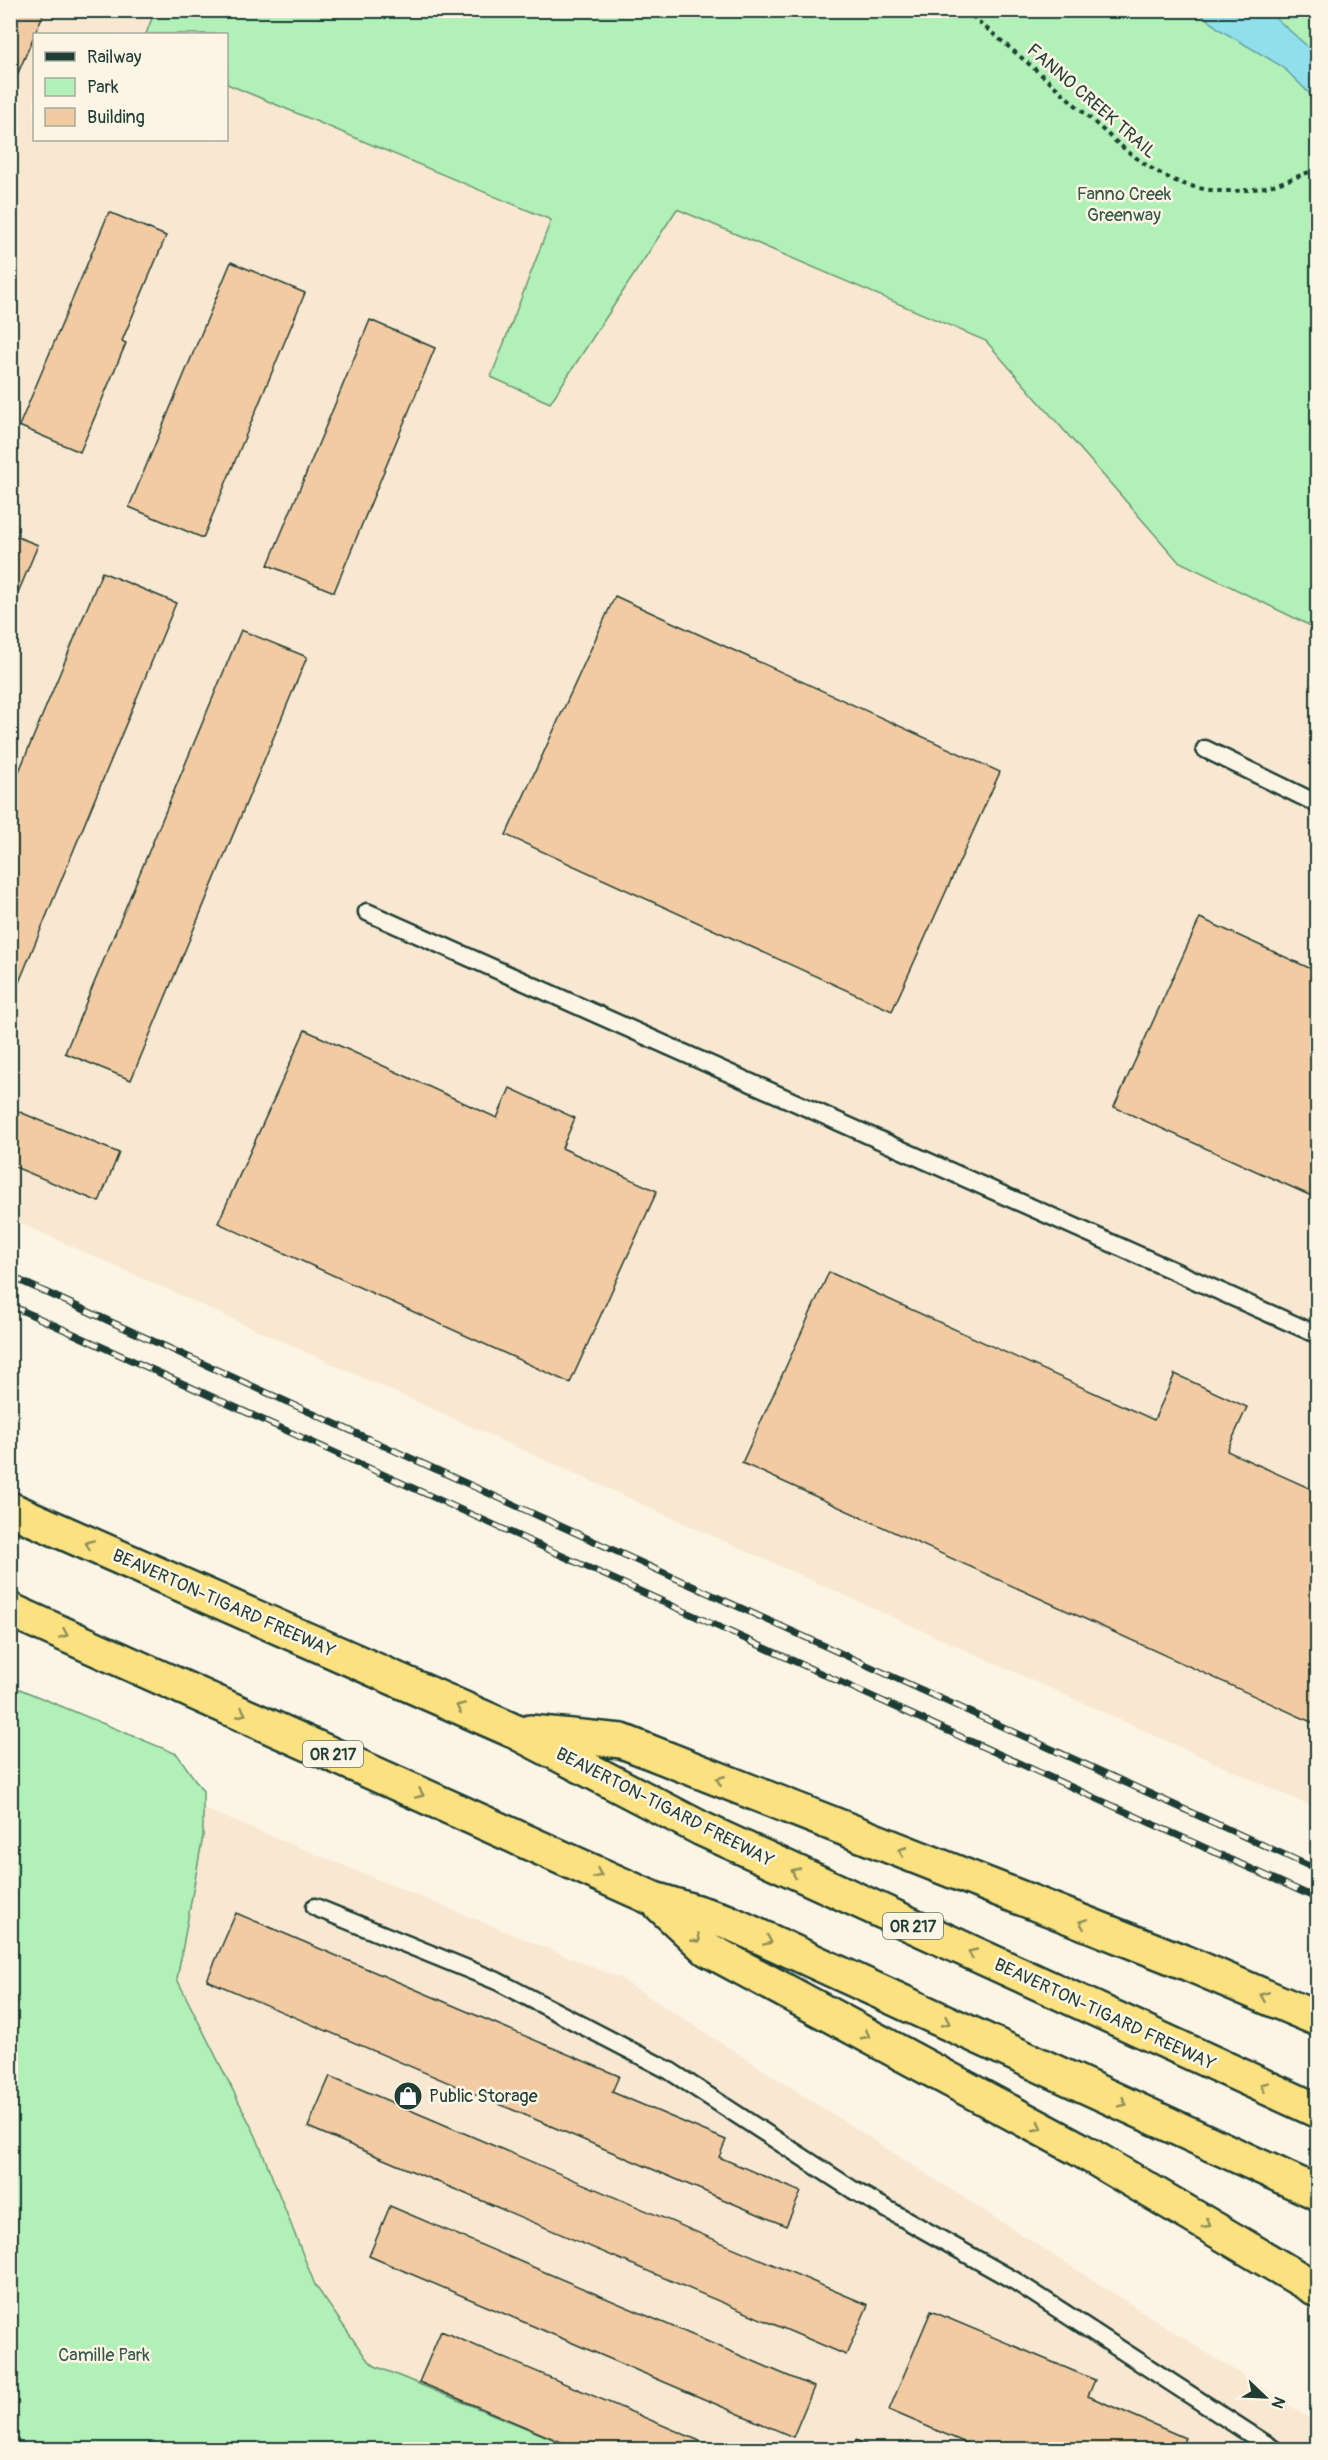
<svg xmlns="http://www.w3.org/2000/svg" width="1328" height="2460" font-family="Pangolin,sans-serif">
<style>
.built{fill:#f9e8d1}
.green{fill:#b1f0b6;stroke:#689675;stroke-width:1.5}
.water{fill:#90dfed;stroke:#639ea3;stroke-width:1.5}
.building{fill:#f2cba2;stroke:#1f3d34;stroke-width:1.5}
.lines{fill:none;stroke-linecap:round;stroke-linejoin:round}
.service-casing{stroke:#1f3d34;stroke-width:21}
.motorway-casing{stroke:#1f3d34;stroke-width:38}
.path{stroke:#1f3d34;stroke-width:4;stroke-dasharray:4.5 4.5;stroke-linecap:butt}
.service{stroke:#fcf5e5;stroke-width:16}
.motorway{stroke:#fbe180;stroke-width:33}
.rail-casing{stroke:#1f3d34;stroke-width:7}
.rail{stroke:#fcf5e5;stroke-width:4.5;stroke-dasharray:14;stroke-linecap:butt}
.oneway{stroke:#8d8f5a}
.labels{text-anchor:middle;stroke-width:5;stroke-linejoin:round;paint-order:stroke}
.shield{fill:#fcf5e5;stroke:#617469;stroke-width:1.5}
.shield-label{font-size:16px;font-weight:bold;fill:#1f3d34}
.street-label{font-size:18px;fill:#1f3d34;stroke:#fcf5e5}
.park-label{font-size:18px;fill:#355848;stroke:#fcf5e5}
.poi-label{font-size:18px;fill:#1f3d34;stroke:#fcf5e5;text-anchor:start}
</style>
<rect width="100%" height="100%" fill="#fcf5e5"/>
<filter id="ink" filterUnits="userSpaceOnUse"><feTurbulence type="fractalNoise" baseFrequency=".0167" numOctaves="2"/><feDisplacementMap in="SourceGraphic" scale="12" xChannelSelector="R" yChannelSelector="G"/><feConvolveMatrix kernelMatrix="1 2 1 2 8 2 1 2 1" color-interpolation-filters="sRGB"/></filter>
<g filter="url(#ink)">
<path class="built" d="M11,11h144l-9,23h-112v106h192l1,-56 324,136 -59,157 58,26 126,-194 310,132 192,220 139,68v1180l-1306,-590z
M10,1730l608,247 699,446v26h-740l-566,-234z"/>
<path class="green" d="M155,10l1162,1v618l-139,-68 -192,-220 -309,-132 -127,194 -59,-26 60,-157 -324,-136 -1,-50h-80z
M10,1685l167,69 26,37v45l-26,143 79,157 59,149 51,73 9,8 202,83h-566z"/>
<path class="water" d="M1198,11h70l49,44v46l-34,-34 -63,-37z"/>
<path class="building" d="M10,10h35l-35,82z
M109,212l57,24 -44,105 4,2 -46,109 -61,-26z
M231,262l74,31 -102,245 -74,-31z
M370,320l65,28 -101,244 -66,-27z
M10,534l28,11 -28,67z
M102,572l74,31 -166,401v-211z
M615,596l385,176 -108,239 -386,-176z
M241,630l66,27 -176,423 -66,-27z
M1200,918l118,54v227l-204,-92z
M305,1030l192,88 13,-30 65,30 -13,30 95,43 -87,192 -352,-160z
M10,1108l109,45 -20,49 -89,-37z
M829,1272l325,148 21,-46 72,33 -20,44 91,41v233l-576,-262z
M236,1913l383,163 -7,16 114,48 -7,17 82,35 -15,34 -579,-246z
M330,2076l538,229 -22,50 -538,-228z
M390,2206l424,181 -21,50 -424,-181z
M931,2311l164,69 -7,16 97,42 -5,12h-198l-93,-40z
M441,2331l280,119h-141l-161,-68z
M856,2440l23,10h-27z"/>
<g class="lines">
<g class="service-casing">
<path id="service" d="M1205,749l113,55
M367,912l951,423
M315,1907l182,74 173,90 183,119 162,91 260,169"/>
</g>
<g class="motorway-casing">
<path id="motorway" d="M10,1509l504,222 188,98 616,282
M10,1610l644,289 72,22 592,272
M530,1732l92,9 567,223 129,55
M660,1905l47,44 372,200 239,141"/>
</g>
<path class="path" d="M965,10c35,30 71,59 105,90 61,55 104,106 195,87 18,-4 35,-12 53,-18"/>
<use href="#service" class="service"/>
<use href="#motorway" class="motorway"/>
<g class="rail-casing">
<path id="rail" d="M10,1276l1308,594
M10,1305l1308,594"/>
</g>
<use href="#rail" class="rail"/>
</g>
<defs><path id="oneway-chevron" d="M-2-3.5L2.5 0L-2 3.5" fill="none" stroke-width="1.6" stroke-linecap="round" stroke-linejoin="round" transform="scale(1.5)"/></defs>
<g class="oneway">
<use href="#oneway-chevron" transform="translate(89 1544) rotate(-156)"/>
<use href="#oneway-chevron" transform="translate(64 1634) rotate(24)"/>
<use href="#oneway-chevron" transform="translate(460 1707) rotate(-156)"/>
<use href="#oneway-chevron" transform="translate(242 1713) rotate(24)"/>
<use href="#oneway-chevron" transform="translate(720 1780) rotate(-158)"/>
<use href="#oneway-chevron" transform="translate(420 1794) rotate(24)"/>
<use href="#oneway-chevron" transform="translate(902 1851) rotate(-158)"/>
<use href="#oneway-chevron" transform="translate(795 1872) rotate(-155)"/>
<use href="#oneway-chevron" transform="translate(598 1874) rotate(24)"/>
<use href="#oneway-chevron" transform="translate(1083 1923) rotate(-158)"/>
<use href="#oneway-chevron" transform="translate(697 1939) rotate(43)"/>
<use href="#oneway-chevron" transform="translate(768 1941) rotate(24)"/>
<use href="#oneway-chevron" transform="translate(972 1953) rotate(-155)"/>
<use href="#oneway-chevron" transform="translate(1264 1996) rotate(-157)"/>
<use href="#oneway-chevron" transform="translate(946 2022) rotate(25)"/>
<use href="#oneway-chevron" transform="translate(866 2035) rotate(28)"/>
<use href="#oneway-chevron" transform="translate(1264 2086) rotate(-155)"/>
<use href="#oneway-chevron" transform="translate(1123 2103) rotate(25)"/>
<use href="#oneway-chevron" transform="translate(1038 2127) rotate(28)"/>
<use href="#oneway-chevron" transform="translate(1207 2224) rotate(31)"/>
</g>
</g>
<defs>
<g id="shop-disc" transform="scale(1.5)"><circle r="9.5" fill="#1f3d34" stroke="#fcf5e5"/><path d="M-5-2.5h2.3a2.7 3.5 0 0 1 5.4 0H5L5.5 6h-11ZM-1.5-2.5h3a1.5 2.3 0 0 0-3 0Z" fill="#fff"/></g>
</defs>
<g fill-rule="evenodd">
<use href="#shop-disc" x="408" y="2096"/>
</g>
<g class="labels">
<g class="shield">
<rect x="303" y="1741" width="60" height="26" rx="4.5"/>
<rect x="883" y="1913" width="60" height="26" rx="4.5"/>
</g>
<g class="shield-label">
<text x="333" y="1760">OR 217</text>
<text x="913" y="1932">OR 217</text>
</g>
<g class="street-label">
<text transform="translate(1092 101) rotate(41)" y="6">FANNO CREEK TRAIL</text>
<text transform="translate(224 1603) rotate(24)" y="6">BEAVERTON-TIGARD FREEWAY</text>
<text transform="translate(665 1807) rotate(27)" y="6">BEAVERTON-TIGARD FREEWAY</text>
<text transform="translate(1105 2014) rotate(25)" y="6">BEAVERTON-TIGARD FREEWAY</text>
</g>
<g class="park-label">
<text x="1124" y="200">Fanno Creek<tspan x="1124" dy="21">Greenway</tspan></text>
<text x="104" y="2361">Camille Park</text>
</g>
<g class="poi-label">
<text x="429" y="2102">Public Storage</text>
</g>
</g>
<rect width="1328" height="2460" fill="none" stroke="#fcf5e5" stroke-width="36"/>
<rect x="18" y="18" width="1292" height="2424" fill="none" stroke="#1f3d34" stroke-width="2" filter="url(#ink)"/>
<rect x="33" y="33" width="195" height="108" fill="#fcf5e5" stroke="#a4ab9e" stroke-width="1.5"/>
<rect x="45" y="52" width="30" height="9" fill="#1f3d34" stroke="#a4ab9e" stroke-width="1.5"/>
<text x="87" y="63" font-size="18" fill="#1f3d34">Railway</text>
<rect x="45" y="78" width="30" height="18" fill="#b1f0b6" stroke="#a4ab9e" stroke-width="1.5"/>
<text x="87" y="93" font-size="18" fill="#1f3d34">Park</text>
<rect x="45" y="108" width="30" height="18" fill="#f2cba2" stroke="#a4ab9e" stroke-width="1.5"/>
<text x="87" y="123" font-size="18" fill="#1f3d34">Building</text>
<g transform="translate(1265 2397) rotate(113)" stroke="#fcf5e5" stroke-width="4.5" paint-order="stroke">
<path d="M0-4.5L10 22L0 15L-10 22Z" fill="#1f3d34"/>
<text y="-9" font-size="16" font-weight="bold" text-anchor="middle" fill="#1f3d34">N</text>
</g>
</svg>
